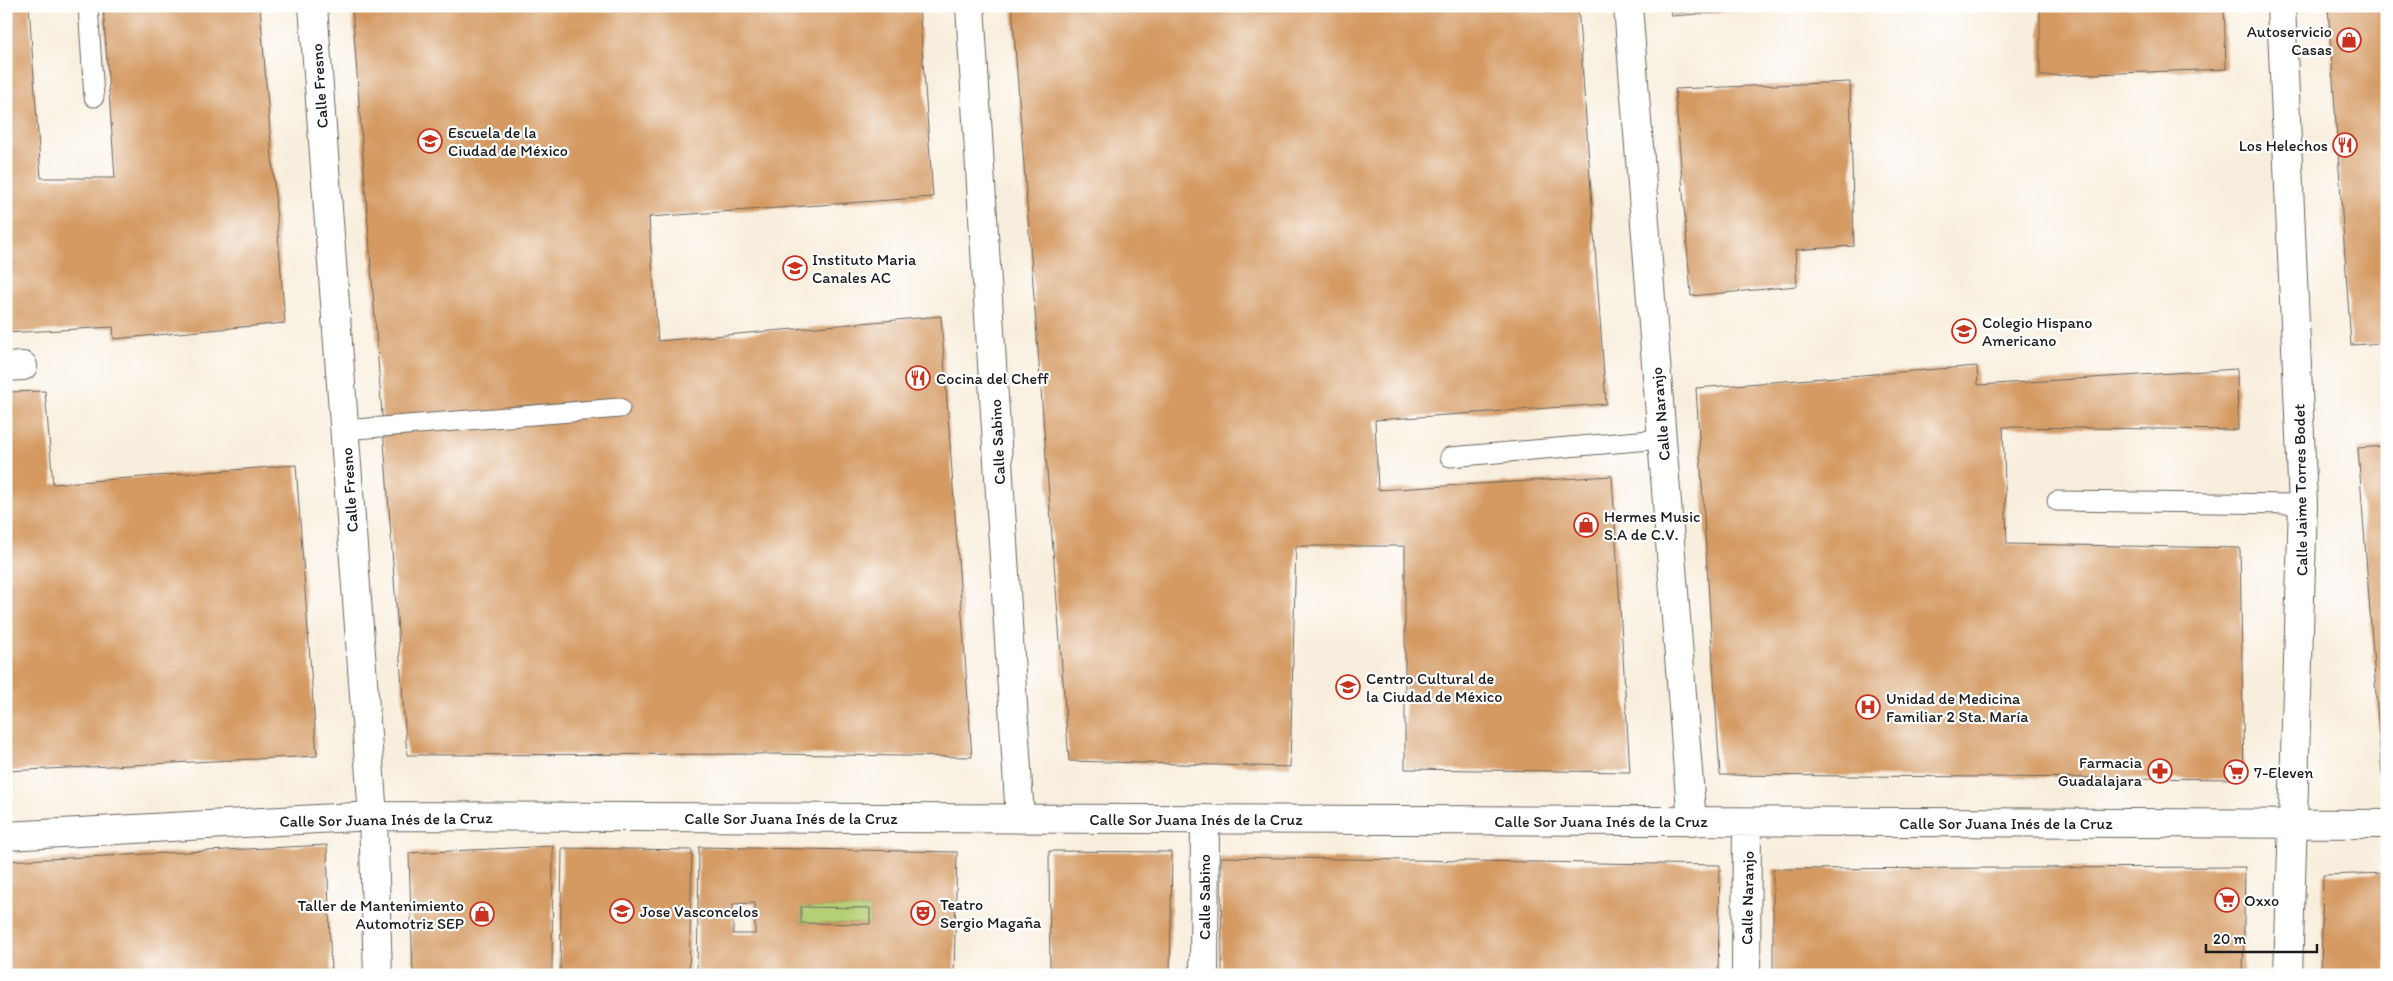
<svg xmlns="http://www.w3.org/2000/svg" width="2393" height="981" font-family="Itim,sans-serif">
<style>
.green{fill:#b5cf75;stroke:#687648}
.building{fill:#d49a62;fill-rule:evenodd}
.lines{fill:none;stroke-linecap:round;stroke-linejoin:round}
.service-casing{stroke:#696660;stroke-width:21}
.minor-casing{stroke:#696660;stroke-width:30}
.service{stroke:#fff;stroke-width:19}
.minor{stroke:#fff;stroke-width:28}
.labels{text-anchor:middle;stroke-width:4.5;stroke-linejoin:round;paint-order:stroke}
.poi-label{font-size:16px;fill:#1c1c1c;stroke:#fff;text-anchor:start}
.street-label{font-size:16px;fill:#1c1c1c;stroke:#fff}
</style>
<rect width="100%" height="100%" fill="#fff"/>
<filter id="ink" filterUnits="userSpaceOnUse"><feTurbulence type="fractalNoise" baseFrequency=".02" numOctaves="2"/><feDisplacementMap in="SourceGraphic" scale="10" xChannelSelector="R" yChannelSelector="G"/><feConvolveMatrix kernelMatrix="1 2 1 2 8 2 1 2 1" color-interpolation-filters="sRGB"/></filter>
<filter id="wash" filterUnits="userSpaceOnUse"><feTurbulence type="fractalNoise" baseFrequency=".0096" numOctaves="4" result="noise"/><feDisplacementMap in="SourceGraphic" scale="20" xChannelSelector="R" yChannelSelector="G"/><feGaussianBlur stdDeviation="1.12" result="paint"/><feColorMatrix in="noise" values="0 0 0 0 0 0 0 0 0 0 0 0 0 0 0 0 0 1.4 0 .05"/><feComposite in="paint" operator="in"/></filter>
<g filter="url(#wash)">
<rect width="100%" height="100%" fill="#f8eedd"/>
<path class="green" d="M801,907l69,1v16l-69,-1z"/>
<g id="blocks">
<path class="building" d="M6,6h23l12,172h74l-12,-172h157l25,317 -171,16 -1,-12 -107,6z
M352,6h567l14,191 -284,20 1,18 8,106 283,-25 31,441 -203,-3 -362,1z
M1012,6h566l28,398 -231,16 3,70 234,-14 18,296 -225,-3v-223h-109l-6,221 -221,-6z
M1670,6h112v2l-111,8z
M2040,6h184l2,63 -186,7z
M2328,6h59v337l-36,2z
M1850,82l4,164 -59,4 2,36 -106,10 -16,-207z
M1977,366l1,19 259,-16 1,61 -235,-3 4,117 233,4 4,231 -524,-4 -24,-387z
M45,391l8,93 243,-19 21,291 -311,15v-379z
M2387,446v330h-5l-24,-328z
M327,845l4,130h-325v-114z
M553,846l-1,129h-139l-4,-122z
M699,847l258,5 -3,123h-257zM755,903v31h-22v-30zM801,907l69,1v16l-69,-1z
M562,848l130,2 -3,125h-129z
M1049,851l123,1 -2,123h-120z
M1221,857l499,8 -2,110h-496z
M2245,867l-2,108h-470v-106z
M2387,873v102h-66l2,-100z"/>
</g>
</g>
<g filter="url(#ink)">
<use href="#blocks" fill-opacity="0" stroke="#696660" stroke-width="1"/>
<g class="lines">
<g class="service-casing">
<path id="service" d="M88,6l6,91
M344,430l276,-22
M1450,457l212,-18
M2057,501l246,3"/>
</g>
<g class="minor-casing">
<path id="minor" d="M313,6l60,810 5,159
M970,6l50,813
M1628,6l64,816
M2281,6l22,498 -15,471
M6,367l17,-1
M6,836l367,-20 2014,8
M1204,975l1,-156
M1746,975l1,-153"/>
</g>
<use href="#service" class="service"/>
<use href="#minor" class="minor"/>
</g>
</g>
<defs>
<g id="shop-ring" transform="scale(1.25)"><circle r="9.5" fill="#fff" stroke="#c8321e" stroke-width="1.5"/><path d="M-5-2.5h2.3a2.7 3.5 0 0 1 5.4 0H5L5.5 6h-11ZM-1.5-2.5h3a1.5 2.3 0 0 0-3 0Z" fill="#c8321e"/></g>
<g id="school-ring" transform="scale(1.25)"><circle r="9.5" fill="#fff" stroke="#c8321e" stroke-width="1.5"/><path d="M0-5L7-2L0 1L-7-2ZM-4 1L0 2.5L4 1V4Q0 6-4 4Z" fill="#c8321e"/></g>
<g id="restaurant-ring" transform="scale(1.25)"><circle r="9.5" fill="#fff" stroke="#c8321e" stroke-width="1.5"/><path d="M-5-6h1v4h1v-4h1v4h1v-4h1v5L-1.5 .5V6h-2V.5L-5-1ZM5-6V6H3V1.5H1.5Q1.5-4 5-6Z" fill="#c8321e"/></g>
<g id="hospital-ring" transform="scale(1.25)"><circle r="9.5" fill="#fff" stroke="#c8321e" stroke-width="1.5"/><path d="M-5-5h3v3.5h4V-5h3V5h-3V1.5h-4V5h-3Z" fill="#c8321e"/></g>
<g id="pharmacy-ring" transform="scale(1.25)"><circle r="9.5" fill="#fff" stroke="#c8321e" stroke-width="1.5"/><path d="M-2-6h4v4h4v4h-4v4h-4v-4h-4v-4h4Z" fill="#c8321e"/></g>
<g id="supermarket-ring" transform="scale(1.25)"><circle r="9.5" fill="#fff" stroke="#c8321e" stroke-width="1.5"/><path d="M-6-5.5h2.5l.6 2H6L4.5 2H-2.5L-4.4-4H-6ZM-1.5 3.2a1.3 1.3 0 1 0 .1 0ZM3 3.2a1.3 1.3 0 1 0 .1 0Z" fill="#c8321e"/></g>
<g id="theatre-ring" transform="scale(1.25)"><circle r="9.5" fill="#fff" stroke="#c8321e" stroke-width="1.5"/><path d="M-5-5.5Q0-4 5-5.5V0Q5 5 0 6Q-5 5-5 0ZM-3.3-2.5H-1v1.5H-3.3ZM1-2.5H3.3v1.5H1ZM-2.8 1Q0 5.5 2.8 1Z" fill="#c8321e"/></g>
</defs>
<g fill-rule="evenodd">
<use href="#shop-ring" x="2349" y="40"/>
<use href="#school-ring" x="430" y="141"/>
<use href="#restaurant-ring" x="2345" y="145"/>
<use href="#school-ring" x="795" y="268"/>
<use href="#school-ring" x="1964" y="331"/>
<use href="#restaurant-ring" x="918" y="378"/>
<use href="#shop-ring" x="1586" y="525"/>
<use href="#school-ring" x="1348" y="687"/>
<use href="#hospital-ring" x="1868" y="707"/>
<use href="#pharmacy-ring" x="2160" y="771"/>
<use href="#supermarket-ring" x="2236" y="772"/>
<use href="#supermarket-ring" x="2227" y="900"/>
<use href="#school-ring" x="622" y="911"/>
<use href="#theatre-ring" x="923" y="913"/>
<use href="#shop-ring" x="482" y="914"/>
</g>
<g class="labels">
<g class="poi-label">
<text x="2332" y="37" text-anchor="end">Autoservicio<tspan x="2332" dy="18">Casas</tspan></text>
<text x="448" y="138">Escuela de la<tspan x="448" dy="18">Ciudad de México</tspan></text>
<text x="2328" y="151" text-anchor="end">Los Helechos</text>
<text x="812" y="265">Instituto Maria<tspan x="812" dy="18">Canales AC</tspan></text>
<text x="1982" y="328">Colegio Hispano<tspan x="1982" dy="18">Americano</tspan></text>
<text x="936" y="384">Cocina del Cheff</text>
<text x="1604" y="522">Hermes Music<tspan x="1604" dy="18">S.A de C.V.</tspan></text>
<text x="1366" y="684">Centro Cultural de<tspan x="1366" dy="18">la Ciudad de México</tspan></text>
<text x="1886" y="704">Unidad de Medicina<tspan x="1886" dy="18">Familiar 2 Sta. María</tspan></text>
<text x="2142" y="768" text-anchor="end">Farmacia<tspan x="2142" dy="18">Guadalajara</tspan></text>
<text x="2254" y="778">7-Eleven</text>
<text x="2244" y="906">Oxxo</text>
<text x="940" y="910">Teatro<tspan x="940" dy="18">Sergio Magaña</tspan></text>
<text x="464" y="911" text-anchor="end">Taller de Mantenimiento<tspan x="464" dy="18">Automotriz SEP</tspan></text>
<text x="640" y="917">Jose Vasconcelos</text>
</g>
<g class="street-label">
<text transform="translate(319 86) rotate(-94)" y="6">Calle Fresno</text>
<text transform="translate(1660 414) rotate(-95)" y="6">Calle Naranjo</text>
<text transform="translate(997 442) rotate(-93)" y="6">Calle Sabino</text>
<text transform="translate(349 490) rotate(-94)" y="6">Calle Fresno</text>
<text transform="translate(2300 490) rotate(-91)" y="6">Calle Jaime Torres Bodet</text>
<text x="791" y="824">Calle Sor Juana Inés de la Cruz</text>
<text transform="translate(386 819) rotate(-1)" y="6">Calle Sor Juana Inés de la Cruz</text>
<text x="1196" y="825">Calle Sor Juana Inés de la Cruz</text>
<text x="1601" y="827">Calle Sor Juana Inés de la Cruz</text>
<text x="2006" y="829">Calle Sor Juana Inés de la Cruz</text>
<text transform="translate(1204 897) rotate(-90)" y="6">Calle Sabino</text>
<text transform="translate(1747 898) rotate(-89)" y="6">Calle Naranjo</text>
</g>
</g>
<rect width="2393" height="981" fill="none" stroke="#fff" stroke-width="25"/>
<path d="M2206 944v8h111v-8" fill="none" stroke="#1c1c1c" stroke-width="2.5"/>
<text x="2213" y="944" font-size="15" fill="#1c1c1c" stroke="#ffffff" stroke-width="4" paint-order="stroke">20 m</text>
</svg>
